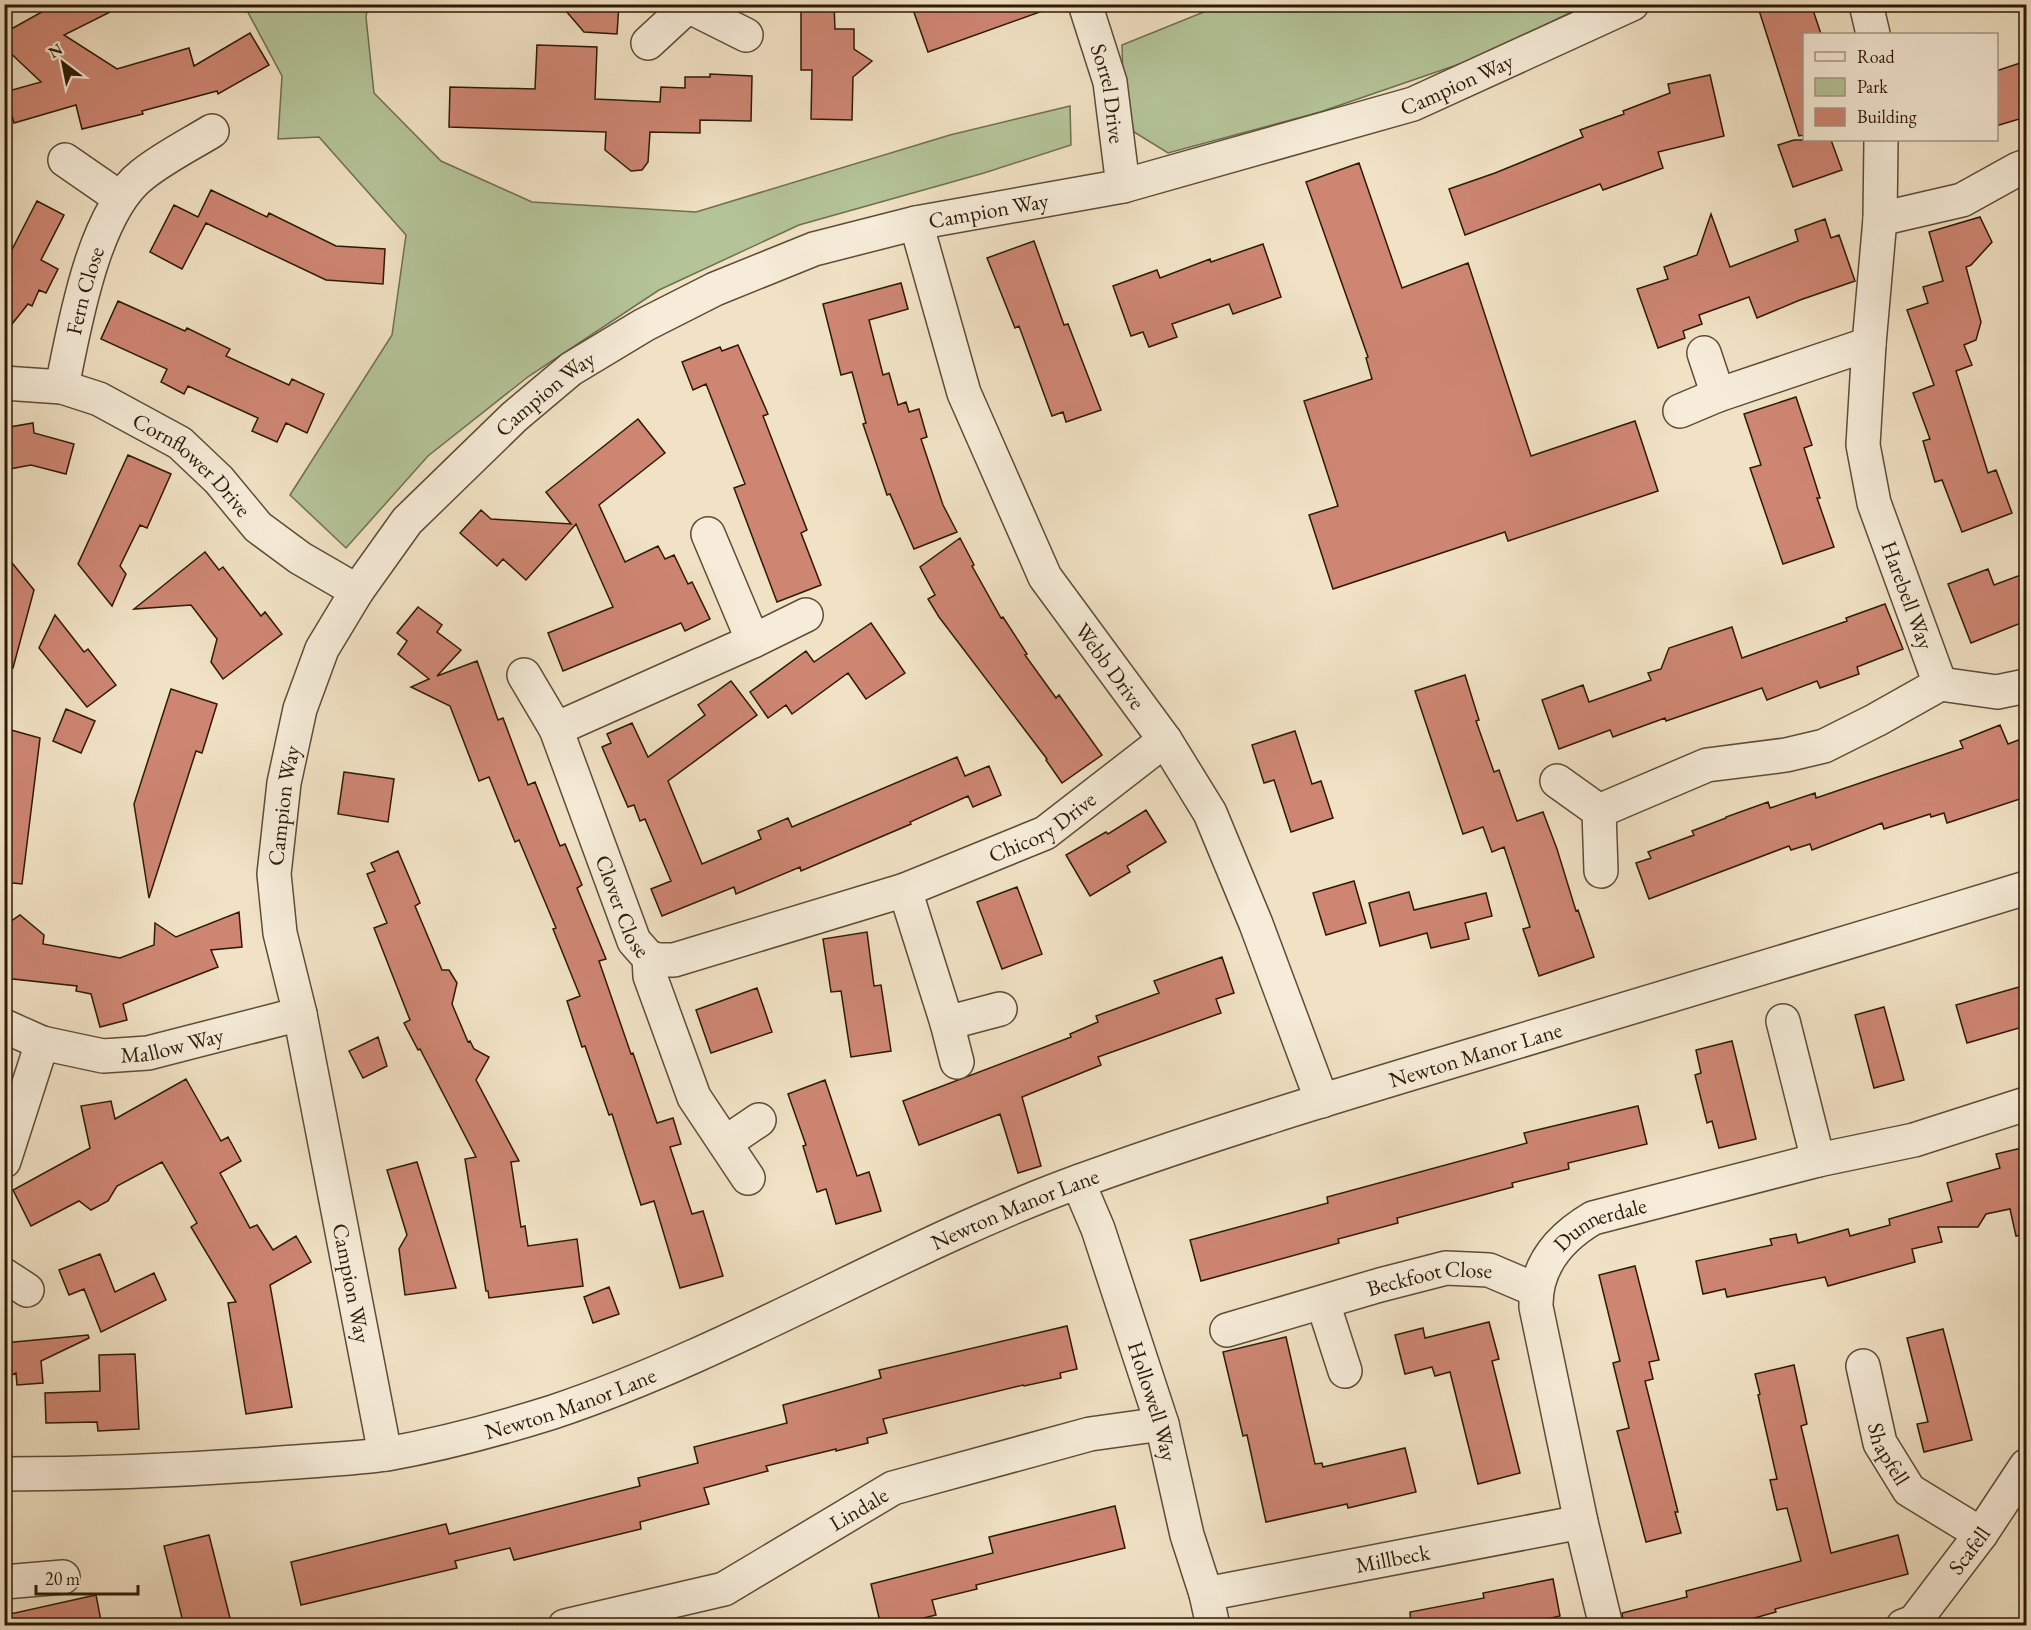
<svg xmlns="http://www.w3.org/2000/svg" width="2031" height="1630" font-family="'EB Garamond',serif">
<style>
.green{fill:#b4c498;stroke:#706f4f;stroke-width:1.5}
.building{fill:#ce8673;stroke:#2d1a06;stroke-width:1.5}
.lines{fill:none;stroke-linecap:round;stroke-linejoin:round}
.minor-casing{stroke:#5e4c36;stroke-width:36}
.minor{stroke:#f6ecd9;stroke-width:33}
.labels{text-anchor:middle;stroke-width:4.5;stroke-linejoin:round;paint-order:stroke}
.street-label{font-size:22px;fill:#2d1a06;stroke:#f6ecd9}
</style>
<rect width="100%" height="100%" fill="#f1e2c5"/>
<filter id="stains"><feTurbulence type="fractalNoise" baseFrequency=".00333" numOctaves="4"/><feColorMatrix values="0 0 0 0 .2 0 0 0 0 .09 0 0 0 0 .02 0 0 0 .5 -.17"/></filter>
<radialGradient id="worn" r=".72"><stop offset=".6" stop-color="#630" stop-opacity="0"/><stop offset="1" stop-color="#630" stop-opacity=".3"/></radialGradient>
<path class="green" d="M1430,4l2,2 43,1 8,-3 103,1 -109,53 -157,54 -152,41 -34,-21 -11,-50 -1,-37 99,-40z
M244,5h124l-2,12 8,76 67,68 91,41 164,10 254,-77 120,-29 1,39 -87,28 -185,52 -140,65 -130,86 -101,80 -82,92 -56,-53 102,-160 14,-100 -87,-98 -41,2 4,-63z"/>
<path class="building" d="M56,4h70l-62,31 53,34 72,-21 5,18 56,-33 19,32 -51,29 -1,-3 -75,20 1,3 -61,15 -6,-24 -62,18 -9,-31 36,-10 -37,-35v-14z
M560,4h59l-2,30 -33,-2z
M801,4h33l1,25h19v20l18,12 -19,16 -1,43 -41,-1 1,-49h-11z
M911,4h140v4l-123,44z
M1757,4h54l10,30h-17v101l-5,1z
M537,45l60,2 -2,52 65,3 1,-15 24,1v-11h25v-3l42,2 -1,45 -51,-1v13l-50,-1 -2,30 -6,8 -11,1 -26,-21 1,-18 -157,-5 1,-40 85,2z
M2026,61v56l-30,9v-55z
M1710,75l14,61 -66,16 5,16 -60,22 -3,-6 -135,51 -16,-46 46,-16 88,-36 -3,-7 44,-16 -1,-3 47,-18 -2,-9z
M1794,140h37l11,30 -49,17 -15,-42z
M1359,163l43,125 66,-25 63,193 104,-35 23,70 -150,50 -3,-9 -172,57 -24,-74 29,-9 -34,-105 68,-22 -6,-21 2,-1 -62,-175z
M211,190l56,27 2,-4 67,33 49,3 -2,35 -57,-4 -120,-57 -24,46 -32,-17 24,-47 24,12z
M37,201l27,14 -23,45 17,9 -12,24 -7,-3 -7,16 -4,-2 -24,30v-69z
M1711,214l19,53 68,-26 -3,-11 30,-11 6,19 8,-3 16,46 -55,19 -43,18 -8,-21 -50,18 3,9 -19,7 2,7 -27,10 -21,-59 31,-10 -4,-12 33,-12z
M1980,217l12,25 -21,23 -5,2 15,55 -5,18 -12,5 8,20 -16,6 32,102 8,-3 16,43 -50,19 -20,-52 -7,2 -12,-41 7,-2 -17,-46 21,-8 -27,-75 21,-7 -5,-16 20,-6 -14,-49z
M1034,241l30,84 4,-1 33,86 -35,12 -3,-10 -11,4 -33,-90 -4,2 -28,-70z
M1263,244l18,53 -48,17 -4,-10 -57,20 5,13 -28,10 -6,-15 -12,4 -18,-50 44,-16 3,8 50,-19 1,3z
M901,283l7,26 -39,11 14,55 6,-2 9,32 8,-3 3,10 10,-3 8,28 -6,2 22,66 14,27 -43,17 -24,-55 -3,1 -24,-71 3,-1 -14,-51 -11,3 -18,-71z
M118,301l67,30 2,-3 43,21 -4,7 63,29 3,-6 32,15 -17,39 -21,-10 -9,19 -25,-11 6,-13 -70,-32 -4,8 -23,-12 6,-13 -66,-30z
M738,345l30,69 -5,2 44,114 -6,3 20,52 -44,17 -43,-114 11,-4 -39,-100 -13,6 -11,-28 38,-15 2,4z
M1796,397l16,48 -8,3 16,50h-3l17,49 -51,17 -33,-96 11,-3 -17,-51z
M638,419l27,34 -66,52 26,57 33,-16 7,13 9,-4 14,29 4,-2 18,37 -25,12 -4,-8 -118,48 -15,-38 65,-26 -37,-83 -50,56 -23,-21 -6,7 -37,-33 21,-23 10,9 80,5 -25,-32z
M33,423l1,10 40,11 -8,30 -35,-9 -27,5v-42z
M128,455l43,19 -24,54 -7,-3 -20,41 6,8 -14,32 -34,-42z
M960,538l14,27 -2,1 29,52 2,-1 24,37 -2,1 31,43 3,-3 43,60 -40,28 -16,-23 1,-1 -108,-142 -11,-18 7,-4 -15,-28z
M205,552l14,18 4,-3 38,49 4,-4 17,22 -59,45 -12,-17 6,-23 -26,-34 -57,4z
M4,553l30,37 -21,78 -9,-1z
M1988,569l6,16 32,-12v48l-55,22 -23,-59z
M1885,604l18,45 -46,18 2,7 -39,14 -3,-7 -50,19 -5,-12 -96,33 -1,-3 -52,19 -3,-7 -51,19 -17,-49 41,-15 6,17 62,-22 -3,-7 13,-4 8,-21 63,-21 10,31 105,-37 -1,-3z
M418,607l24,18 -5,7 24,18 -24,26 40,-15 21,59 5,-2 25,67 7,-3 25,64 5,-2 17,41 -5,3 29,71 -7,2 32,93 2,-1 24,70 16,-5 8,26 -11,3 22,67 11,-3 20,65 -43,12 -26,-87 -13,4 -29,-91 -3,1 -24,-69 -3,1 -15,-46 13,-5 -27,-67 3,-1 -37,-88 -4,2 -26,-65 -10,4 -29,-75 -39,-19 18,-8 -31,-25 9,-13 -10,-8z
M55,615l29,37 4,-3 28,36 -29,22 -48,-59z
M871,623l34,50 -39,26 -18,-26 -56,41 -6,-9 -18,13 -18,-26 56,-41 8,11z
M1465,675l14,45 -3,1 18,51 5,-2 18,51 26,-9 14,37 19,62 2,-1 16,47 -55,19 -16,-47 7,-2 -26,-80 -12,5 -9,-25 -20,7 -48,-143z
M731,681l26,34 -89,66 34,83 59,-25 -3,-8 30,-13 4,9 165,-70 8,19 24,-10 12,29 -28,12 -5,-11 -58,26 1,2 -110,47 -1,-4 -64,27 -2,-7 -72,29 -11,-27 20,-8 -26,-62 -5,2 -6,-16 -6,2 -26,-60 9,-4 -4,-9 25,-11 16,34 57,-42 -7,-10z
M171,689l46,15 -15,49 -6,-2 -47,147 -15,-94z
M66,709l29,12 -14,32 -28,-12z
M2000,725l8,19 18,-7v60l-79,26 -3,-10 -13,4 -1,-3 -46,15 -2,-6 -70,27 -2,-6 -19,6 -2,-4 -140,53 -13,-36 15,-5 -3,-6 46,-17 -2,-4 34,-13v-1l42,-15 2,6 45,-15 1,5 147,-50 -3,-7z
M4,728l36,10 -18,146 -18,-2z
M1295,731l17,53 9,-3 12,37 -42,14 -17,-52 -10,3 -12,-38z
M344,772l50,7 -6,43 -50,-8z
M1146,810l20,32 -39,24 3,6 -40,24 -24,-41 40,-23 2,2z
M398,851l22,52 -5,3 27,64h7l8,13 -5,21 16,38 2,-1 4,8 15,8 -13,23 43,81 -8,1 10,65 4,-1 3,20 49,-7 6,47 -94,12 -1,-7h-2l-21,-132 11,-2 -56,-108 -2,1 -14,-27 6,-3 -36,-92 13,-5 -20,-49 8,-3 -4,-8z
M1354,881l12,42 -40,12 -13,-42z
M1017,887l25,67 -40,15 -25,-67z
M1409,892l5,18 72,-17 6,23 -27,7 4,16 -38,9 -4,-15 -47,13 -11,-43z
M239,912l3,35 -31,3 7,17 -95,37 4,16 -27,7 -9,-33 -15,-3 1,-5 -73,-8 3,-54 13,-9 24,20 -1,9 77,14 34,-13 1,-22 21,14z
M867,932l7,54 7,-1 10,66 -40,6 -10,-66 -10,1 -8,-53z
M1222,957l12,36 -18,6 5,14 -123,44 3,8 -79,32 19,69 -23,7 -18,-59 -81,31 -16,-44 168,-64 -1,-3 28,-12 -2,-6 63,-23 -5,-12z
M2026,985v41l-59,17 -11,-38z
M757,988l15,44 -61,21 -15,-43z
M1884,1007l20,73 -30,8 -19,-73z
M378,1037l9,29 -24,12 -14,-27z
M1732,1041l24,98 -37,9 -7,-27 -5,2 -12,-48 6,-2 -5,-23z
M186,1079l35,62 7,-4 13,24 -21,12 30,55 7,-3 16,25 23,-14 15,26 -41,23 22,122 -46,7 -18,-111 8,-1 -45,-75 6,-4 -35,-61 -45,24 -9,15 -17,9 -12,-9 -48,25 -18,-36 77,-42 -9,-42 30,-5 4,18z
M825,1080l32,96 12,-4 12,39 -45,13 -10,-35 -9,3 -14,-46 3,-1 -18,-51z
M1638,1106l9,38 -79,19 1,6 -57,14 1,4 -116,31 1,5 -60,16 1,4 -138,38 -11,-41 138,-37 -1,-6 200,-54 -3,-10z
M2026,1147v87l-10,2 -6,-27 -24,5 -8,13h-40l4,15 -30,7 3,13 -87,24 -3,-9 -98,20 -2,-8 -22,5 -7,-33 76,-16 -2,-6 26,-5 2,9 50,-14 2,7 40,-11 -1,-6 63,-18 -5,-18 53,-15 -4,-14z
M417,1162l39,126 -51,7 -6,-46 8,-14 -20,-65z
M100,1254l15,38 39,-19 12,27 -65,32 -17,-43 -15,6 -10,-25z
M1635,1266l24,94 -10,2 4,17 -8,2 33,131h-3l6,21 -35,9 -29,-111 12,-3 -16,-65 7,-2 -21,-86z
M609,1287l10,27 -26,9 -9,-26z
M1489,1322l10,37 -7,2 28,112 -42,11 -28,-112 -15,4 -3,-9 -27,7 -10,-39 28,-7 2,10z
M1067,1326l10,43 -17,4 1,5 -37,8 -1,-1 -140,34 4,14 -20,5 1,5 -32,8v-2l-70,17 2,5 -64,17 5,16 -69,18 1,7 -127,31 -4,-12 -55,13 2,7 -156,37 -10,-43 155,-38 3,10 191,-48 -2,-8 60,-15 -4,-16 93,-24 -4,-18 98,-27 -2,-8z
M1943,1329l29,111 -48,12 -7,-28 11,-2 -21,-84z
M88,1335l1,3 -48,23 2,22 -26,2 -1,-12 -12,6v-36z
M1286,1337l29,127 7,-1 1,4 82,-19 11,44 -68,16 -1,-4 -81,18 -19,-87 -4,1 -20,-84z
M135,1354l4,75 -41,2 -1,-9 -51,1 -1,-30 55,-2 -1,-36z
M1794,1365l13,59 -6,2 30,127 67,-18 10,39 -133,35 1,3 -50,14h-102l-2,-13 65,-16 -1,-6 115,-30 -14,-53 -10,2 -7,-30 7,-1 -19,-84 2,-1 -5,-20z
M1115,1506l10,42 -149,37 1,4 -45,11 4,15 -44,11h-11l-10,-42 122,-31 -4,-16z
M209,1535l23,91h-48l-20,-80z
M1553,1579l7,37 -44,10h-105l-1,-14 74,-14 -1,-5z
M96,1595l6,31h-91l-1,-12z"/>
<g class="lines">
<g class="minor-casing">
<g id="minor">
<path id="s1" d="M1085,4l25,78 13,104"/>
<path d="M1866,4l7,30"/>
<path d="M648,43l40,-37 58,29"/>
<path d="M65,160l55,38"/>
<path d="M1880,219l82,-19 56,-31 8,-3"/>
<path id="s2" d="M916,223l48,170 81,184 120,163 45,73 46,111 66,177"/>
<path d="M1704,353l14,42"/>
<path id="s3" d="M4,383l58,4 37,12 81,44 39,37 39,47 42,31 57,33"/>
<path id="s4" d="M62,387c12,-59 31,-174 80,-212 21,-17 47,-30 70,-44"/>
<path d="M1680,411l38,-16 151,-51"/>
<path d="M708,534l45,107"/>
<path id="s5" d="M524,675l32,54 78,212 15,17 1,18 44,121 54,81"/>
<path d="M1940,684l57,8 29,-6"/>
<path d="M556,729l197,-88 53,-26"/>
<path d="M1557,781l42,30 2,60"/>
<path d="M1599,811l108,-46 79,-10 38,-9 52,-26 64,-36 -66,-181 -11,-58 6,-101 11,-125 1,-79"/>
<path d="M905,890l42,133 10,39"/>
<path id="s6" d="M649,958l10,2h15l231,-70 140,-57 120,-93"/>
<path d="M1783,1021l35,139"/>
<path d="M947,1023l53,-14"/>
<path id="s7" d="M4,1026l38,17 61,13 45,-3 152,-39"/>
<path d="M725,1143l34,-23"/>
<path d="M4,1161l38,-118"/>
<path id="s8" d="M1078,1182l20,47 64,195 25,111 19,59 7,32"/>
<path d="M4,1275l23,15"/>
<path d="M1323,1303l22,68"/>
<path id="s9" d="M1227,1330l153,-45 66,-17 43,2 47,20"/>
<path id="s10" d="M1863,1366l17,77 29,47 72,44"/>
<path id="s11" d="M385,1454l-85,-440 -20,-81 -6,-59 10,-91 16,-74 22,-60 35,-58 50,-70 107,-104 57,-48 73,-44 71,-36 99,-40 102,-26 207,-37 290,-82 219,-100"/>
<path id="s12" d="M4,1474c93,0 185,-4 277,-11 35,-3 72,-4 106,-9 56,-10 112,-25 166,-42 182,-61 346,-165 527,-231 140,-51 283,-93 426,-136 174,-52 347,-104 520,-157"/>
<path d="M4,1582l59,-5"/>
<path id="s13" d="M1206,1594l375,-72"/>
<path id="s14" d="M565,1626l159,-37 169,-101 197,-54 72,-10"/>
<path id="s15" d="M1606,1626l-25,-104 -45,-215c-1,-41 23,-69 57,-89l225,-58 96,-20 112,-36"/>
<path id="s16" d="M1903,1626l11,-4 67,-88 45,-68"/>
</g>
</g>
<use href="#minor" class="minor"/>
</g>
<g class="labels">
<g class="street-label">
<text dy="8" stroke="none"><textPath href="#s11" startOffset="2136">Campion Way</textPath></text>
<text dy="8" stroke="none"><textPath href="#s1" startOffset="93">Sorrel Drive</textPath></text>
<text dy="8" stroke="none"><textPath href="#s11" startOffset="1650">Campion Way</textPath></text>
<text dy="8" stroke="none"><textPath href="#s4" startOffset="99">Fern Close</textPath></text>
<text dy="8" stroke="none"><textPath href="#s11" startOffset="1164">Campion Way</textPath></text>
<text dy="8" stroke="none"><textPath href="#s3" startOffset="212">Cornflower Drive</textPath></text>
<text transform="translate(1908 595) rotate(70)" y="8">Harebell Way</text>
<text dy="8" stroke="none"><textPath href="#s2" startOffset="488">Webb Drive</textPath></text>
<text dy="8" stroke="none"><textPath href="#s11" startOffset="660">Campion Way</textPath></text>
<text dy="8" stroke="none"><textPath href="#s6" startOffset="418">Chicory Drive</textPath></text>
<text dy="8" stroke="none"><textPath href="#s5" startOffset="252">Clover Close</textPath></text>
<text dy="8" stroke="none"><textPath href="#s7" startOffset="174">Mallow Way</textPath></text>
<text dy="8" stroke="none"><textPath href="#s12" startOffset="1546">Newton Manor Lane</textPath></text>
<text dy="8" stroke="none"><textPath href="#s12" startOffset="1060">Newton Manor Lane</textPath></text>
<text dy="8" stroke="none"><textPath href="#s15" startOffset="442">Dunnerdale</textPath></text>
<text transform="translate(352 1283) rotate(79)" y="8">Campion Way</text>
<text dy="8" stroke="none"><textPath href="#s9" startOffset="210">Beckfoot Close</textPath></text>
<text dy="8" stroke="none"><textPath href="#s12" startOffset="574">Newton Manor Lane</textPath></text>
<text dy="8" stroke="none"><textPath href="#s8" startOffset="232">Hollowell Way</textPath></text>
<text dy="8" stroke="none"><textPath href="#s10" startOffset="92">Shapfell</textPath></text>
<text dy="8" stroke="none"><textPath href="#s14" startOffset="320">Lindale</textPath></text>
<text dy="8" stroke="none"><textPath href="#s16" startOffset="102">Scafell</textPath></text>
<text dy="8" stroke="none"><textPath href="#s13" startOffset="190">Millbeck</textPath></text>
</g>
</g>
<rect width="2031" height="1630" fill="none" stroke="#f1e2c5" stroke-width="24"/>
<rect x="6" y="6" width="2019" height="1618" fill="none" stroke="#2d1a06" stroke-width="3"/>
<rect x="12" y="12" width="2007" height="1606" fill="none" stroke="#2d1a06" stroke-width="1.5"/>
<rect x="1803" y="33" width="195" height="108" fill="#f6ecd9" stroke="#a69885" stroke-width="1.5"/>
<rect x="1815" y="52" width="30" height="9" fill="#f6ecd9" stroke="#a69885" stroke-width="1.5"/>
<text x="1857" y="63" font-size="18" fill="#2d1a06">Road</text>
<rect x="1815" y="78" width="30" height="18" fill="#b4c498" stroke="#a69885" stroke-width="1.5"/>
<text x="1857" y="93" font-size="18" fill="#2d1a06">Park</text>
<rect x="1815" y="108" width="30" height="18" fill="#ce8673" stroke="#a69885" stroke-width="1.5"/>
<text x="1857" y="123" font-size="18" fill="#2d1a06">Building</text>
<g transform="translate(63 63) rotate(328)" stroke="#f6ecd9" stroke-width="4.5" paint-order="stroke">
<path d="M0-4.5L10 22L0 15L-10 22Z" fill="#2d1a06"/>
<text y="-9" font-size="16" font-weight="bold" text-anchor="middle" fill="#2d1a06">N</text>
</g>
<path d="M36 1585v9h102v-9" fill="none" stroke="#2d1a06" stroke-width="3"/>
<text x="45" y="1585" font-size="18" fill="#2d1a06" stroke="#f6ecd9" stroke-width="4.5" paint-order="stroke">20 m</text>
<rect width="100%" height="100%" filter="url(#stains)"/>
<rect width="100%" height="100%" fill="url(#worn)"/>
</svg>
